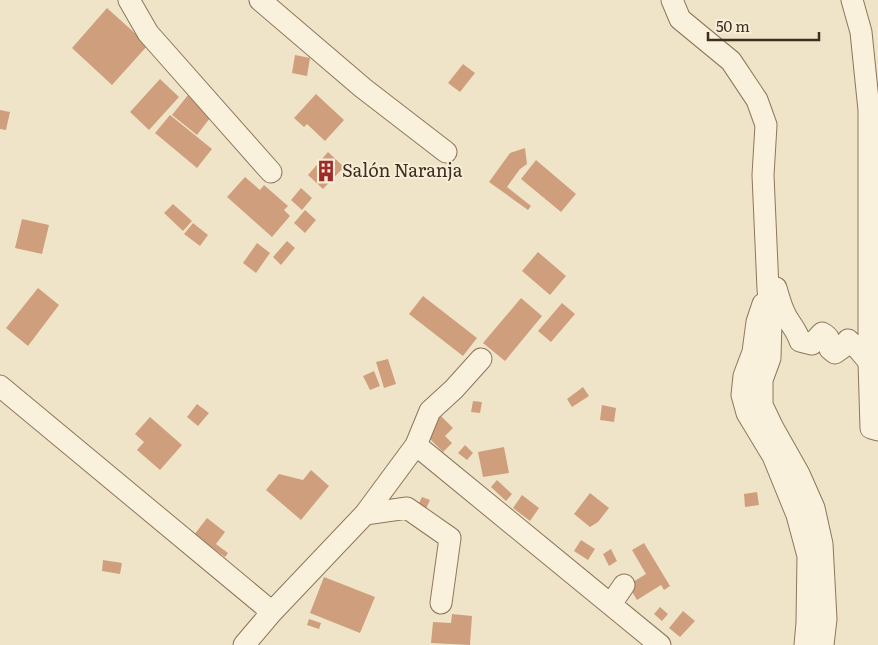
<svg xmlns="http://www.w3.org/2000/svg" width="878" height="645" font-family="Literata,serif">
<style>
.building{fill:#cf9f7d}
.lines{fill:none;stroke-linecap:round;stroke-linejoin:round}
.minor-casing{stroke:#8d765c;stroke-width:23}
.minor{stroke:#faf1dc;stroke-width:21}
.labels{text-anchor:middle;stroke-width:4;stroke-linejoin:round;paint-order:stroke}
.poi-label{font-size:18px;fill:#3d2e20;stroke:#f7eed8;text-anchor:start}
</style>
<rect width="100%" height="100%" fill="#f0e4c8"/>
<path class="building" d="M107,8l41,37 -36,40 -40,-37z
M295,55l15,3 -3,18 -15,-3z
M463,64l12,9 -15,19 -12,-9z
M160,79l19,18 -30,33 -19,-18z
M316,94l28,26 -19,21 -18,-17 -3,3 -10,-9z
M188,95l25,19 -16,21 -25,-20z
M0,110l10,2 -4,18 -6,-1z
M170,115l42,34 -15,19 -42,-35z
M525,148l2,16 -7,5 -13,18 24,19 -3,4 -39,-28 21,-29z
M328,152l16,15 -21,22 -15,-14z
M536,160l40,34 -15,18 -40,-33z
M245,177l15,13 4,-5 24,21 -4,4 6,6 -18,21 -45,-40z
M301,188l11,10 -10,12 -11,-10z
M173,204l19,17 -9,10 -19,-18z
M305,210l11,10 -11,13 -11,-10z
M22,219l27,6 -7,29 -27,-6z
M193,223l15,12 -8,11 -16,-12z
M287,241l8,7 -14,17 -8,-8z
M257,243l13,10 -14,20 -13,-10z
M538,252l28,24 -16,19 -28,-24z
M38,288l21,17 -31,41 -22,-18z
M423,296l54,42 -14,18 -54,-42z
M521,298l21,18 -37,45 -22,-18z
M562,303l13,11 -24,28 -13,-11z
M388,359l8,25 -12,4 -8,-26z
M374,371l6,15 -10,4 -7,-14z
M583,387l6,9 -17,11 -5,-8z
M473,401l9,1 -2,11 -9,-1z
M197,404l12,9 -11,13 -11,-9z
M602,405l14,3 -2,14 -14,-2z
M441,416l12,12 -8,8 7,7 -9,9 -19,-19z
M150,417l32,28 -22,25 -23,-20 7,-8 -9,-8z
M465,445l8,8 -6,7 -9,-7z
M504,447l5,26 -26,4 -5,-25z
M311,470l18,16 -28,34 -35,-30 13,-16 24,6z
M497,480l15,14 -6,7 -15,-14z
M757,492l2,13 -14,2 -1,-13z
M590,493l19,15 -11,14 -8,5 -16,-13z
M522,495l17,13 -9,13 -17,-13z
M422,497l8,3 -5,11 -8,-4z
M207,518l18,14 -9,12 12,9 -3,4 -31,-22z
M581,540l14,9 -7,11 -14,-9z
M644,543l26,43 -6,4 -3,-5 -24,15 -9,-15 18,-11 -14,-24z
M611,549l6,12 -8,5 -6,-12z
M103,560l19,3 -2,11 -18,-3z
M324,577l51,20 -15,36 -50,-20z
M660,607l8,7 -6,7 -8,-7z
M683,611l12,10 -15,16 -11,-9z
M452,614l20,2 -2,29 -39,-2 2,-21 18,1z
M309,619l12,4 -2,6 -12,-4z"/>
<g class="lines">
<g class="minor-casing">
<path id="minor" d="M129,0l19,33 123,139
M260,0l103,88 83,64
M672,0l8,19 51,42 26,39 9,25 -3,50 5,114 3,33 -1,36 -8,22v25l11,23 26,46 15,34 8,36 4,75 -3,26
M852,0l9,32 8,78v252
M776,288c3,10 5,19 10,28 5,9 11,15 14,25l12,3 10,-11c8,4 8,8 8,16l5,4 7,-5 6,-8 11,10 10,12 2,66 7,2
M763,304l-6,18 -4,30 -9,24 -2,19 5,18 26,43 24,59 11,41 -1,67 -2,22
M0,386l272,226
M416,445l244,200
M365,514l42,-6 43,30 -9,65
M611,604l13,-19
M244,645l28,-33 93,-98 51,-69 14,-34 24,-22 27,-30"/>
</g>
<use href="#minor" class="minor"/>
</g>
<defs>
<g id="building-bare" transform="scale(1.725)"><path d="M-4-6H4V6H1V3H-1V6H-4ZM-2.5-4.3h1.7v1.8h-1.7ZM.8-4.3h1.7v1.8H.8ZM-2.5-1h1.7V.8h-1.7ZM.8-1h1.7V.8H.8Z" fill="#9e2a2b" stroke="#f7eed8" stroke-width="2.5" paint-order="stroke"/></g>
</defs>
<g fill-rule="evenodd">
<use href="#building-bare" x="326" y="171"/>
</g>
<g class="labels">
<g class="poi-label">
<text x="342" y="177">Salón Naranja</text>
</g>
</g>
<path d="M708 32v8h111v-8" fill="none" stroke="#3d2e20" stroke-width="2.5"/>
<text x="716" y="32" font-size="15" fill="#3d2e20" stroke="#f7eed8" stroke-width="4" paint-order="stroke">50 m</text>
</svg>
